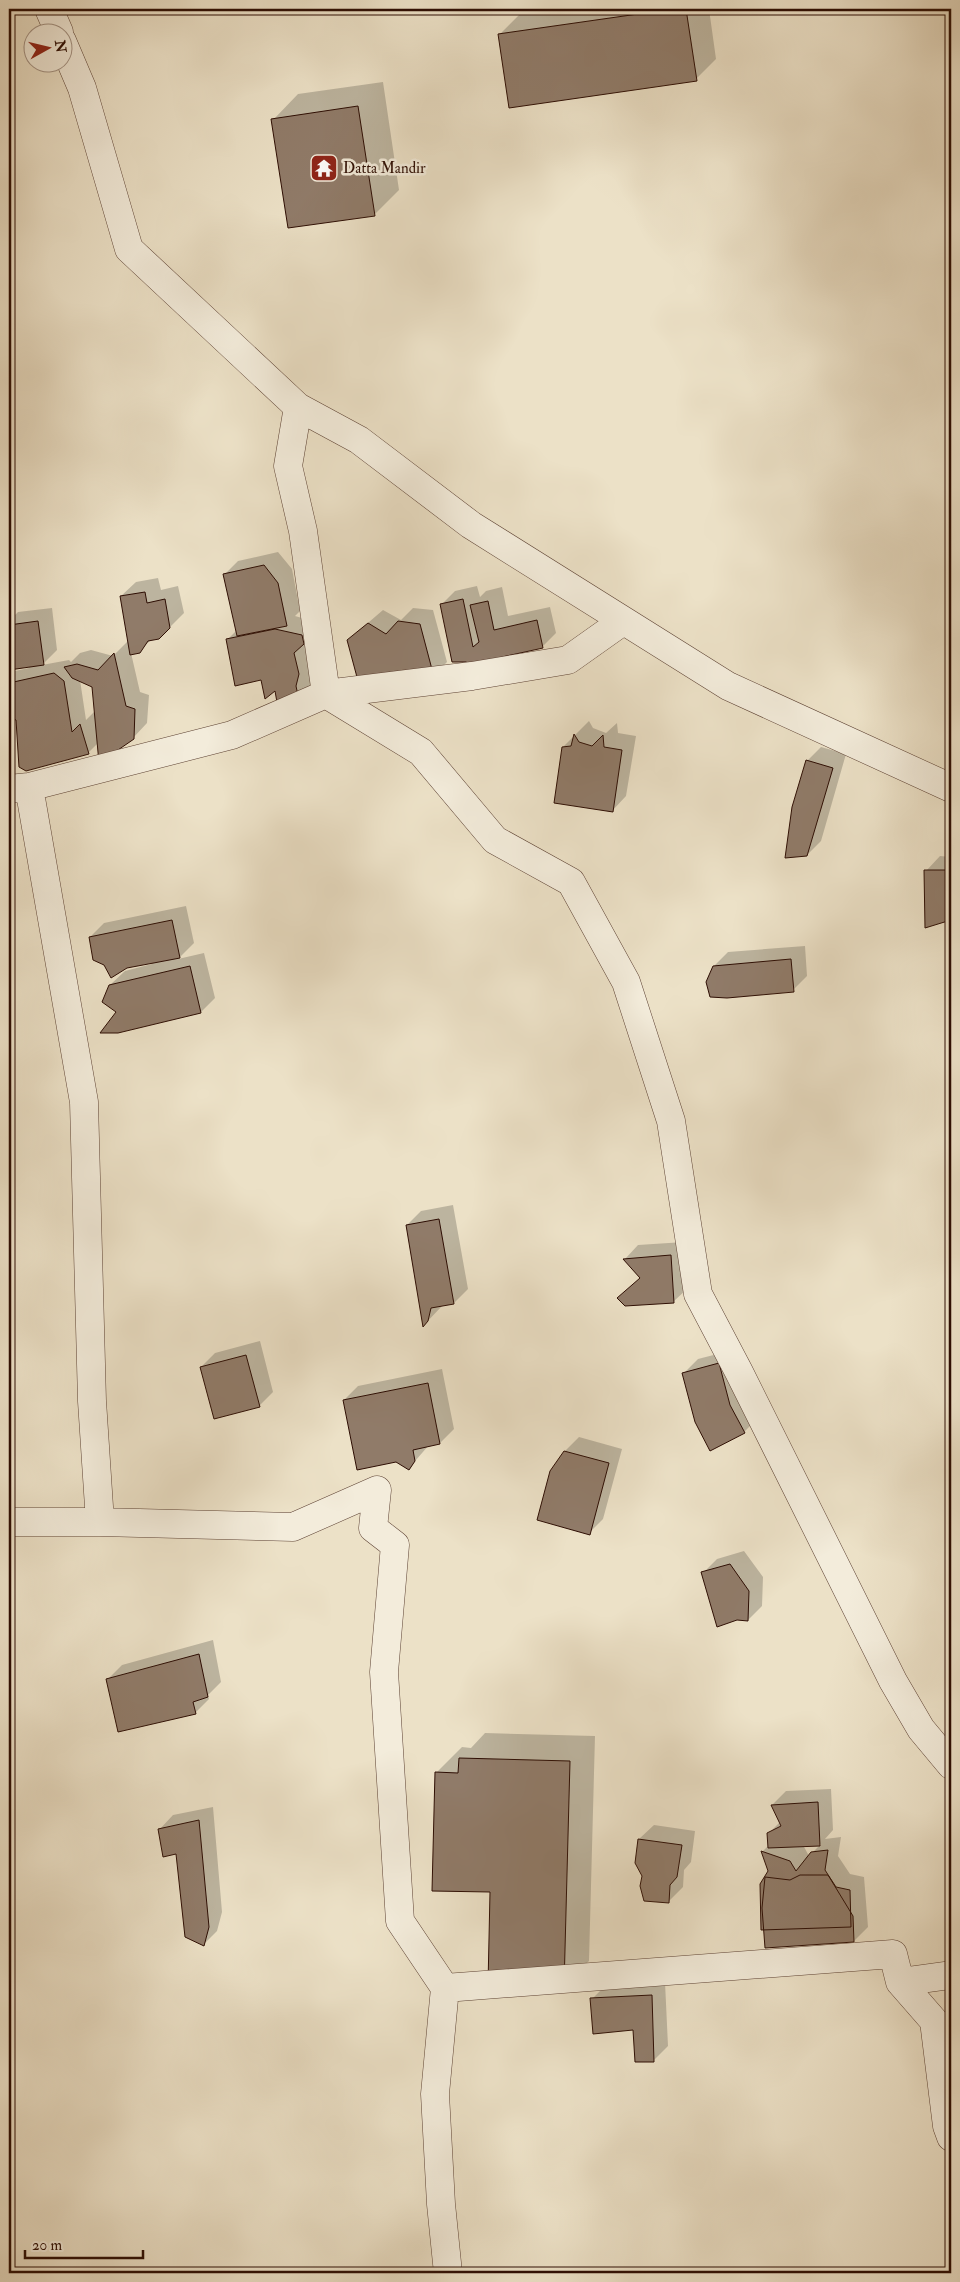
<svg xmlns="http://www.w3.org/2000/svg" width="960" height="2282" font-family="'IM FELL Double Pica',serif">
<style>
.shadow{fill:#0003;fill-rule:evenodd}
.building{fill:#907b69;stroke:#2d0d03}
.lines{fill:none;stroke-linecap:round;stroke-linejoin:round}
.minor-casing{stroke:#5d4234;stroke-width:29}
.minor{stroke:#f3ecdb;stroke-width:28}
.labels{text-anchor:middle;stroke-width:5;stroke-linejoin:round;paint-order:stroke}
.poi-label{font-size:15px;fill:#2d0d03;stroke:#f3ecdb;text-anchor:start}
</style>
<rect width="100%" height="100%" fill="#ece1c7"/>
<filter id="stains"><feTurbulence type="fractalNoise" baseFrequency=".004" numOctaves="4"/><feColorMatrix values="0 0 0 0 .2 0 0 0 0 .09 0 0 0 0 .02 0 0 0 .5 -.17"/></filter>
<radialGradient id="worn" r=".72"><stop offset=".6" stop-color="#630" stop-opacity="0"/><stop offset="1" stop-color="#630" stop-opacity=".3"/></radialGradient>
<path class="shadow" d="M557,9h152l7,50 -20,20 -196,-45 20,-20z
M383,82l16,108 -25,25 -101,-95 25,-26z
M278,552l14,17 8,42 -5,5 21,6 -3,68 -14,14 -37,-25 -35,-39 10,-10 -13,-55 14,-14z
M158,578l3,12 17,-4 6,27 -25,25 -7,1 -13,12 -8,2 9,39 9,3 -2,28 -14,15 -35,5 -10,10 -79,-37v-39l6,-6 14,-3v-2l-20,3v-48l9,-9 34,-4 5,42 -15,15 27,-5 2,2 9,-9 11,-3 22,6 16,-16 -8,-44 15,-14zM80,680l13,6 2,25 -9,9z
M477,586l3,11 6,-6 16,-4 6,29 42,-9 6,26 -14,14 -40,9 -20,12 -41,-63 14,-14z
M413,608l20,2 14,52 -14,14 -85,-36 35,-30 18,10z
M589,721l4,7 13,5 11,-10 1,10 18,3 -10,60 -14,15 -49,-64z
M821,747l25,7 -25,87 -14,14v-94z
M940,856l11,1v61l-25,9v-56z
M186,906l8,37 -16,16 26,-6 11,45 -14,14h-84l-7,-27 15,-14 27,-7v-2l-62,-25 14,-14z
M805,946l2,30 -14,14 -79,-24 14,-14z
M453,1205l15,84 -14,14 -12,3 -18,19 -17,-100 14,-14z
M684,1242l4,46 -15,14 -54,-4 22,-21 -16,-18 13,-14z
M260,1341l13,51 -14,14 -58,-39 14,-14z
M733,1350l25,68 -14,14 -60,-59 14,-14z
M442,1369l12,60 -14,14 -11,2 -20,23 -65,-68 14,-14z
M579,1437l43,12 -19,70 -14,14 -24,-82z
M744,1551l19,26 -1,29 -14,14 -45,-47 14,-14z
M213,1640l8,42 -13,13 1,4 -14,14 -87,-34 14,-14z
M485,1733l110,3 -6,225 -26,25 -72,-95 -55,-118 26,-26 9,1z
M831,1789l2,41 -8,9 16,-2 -3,19 12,18 14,3 4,50 -14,14 -84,-70 -7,-20 6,-6 -1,-11 12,-12 -8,-17 14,-14zM821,1844l-12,12 -6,-11z
M213,1807l9,105 -5,19 -14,14 -26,-93 -18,-22 14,-15z
M654,1825l41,6 -4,31 -7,8 -1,17 -15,15 -24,-26 -5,-37z
M665,1982l3,64 -14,14 -20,-32 -42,-29 14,-14z"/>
<path class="building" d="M673,9h13l11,72 -188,27 -11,-74z
M358,106l17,110 -87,12 -17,-109z
M264,565l14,18 9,43 -50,10 -14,-62z
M145,592l2,11 18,-4 5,29 -11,11 -11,2 -8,12 -10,2 -10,-59z
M463,599l10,48 6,-5 -9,-37 18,-4 6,29 43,-10 6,28 -41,9 -19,13 -17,-8h-14l-12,-58z
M38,621l6,44 -35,5v-45z
M398,621l22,3 14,53 -73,15 -14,-52 21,-17 18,11z
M275,629l27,6 2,9 -10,9 5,21 -3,12 4,19 -22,3 -3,-17 -10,8 -4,-19 -26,6 -9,-47z
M114,653l12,53 9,3 -1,30 -35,24 -7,-76 -20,-9 -8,-11 13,-3 21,6z
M54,673l10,8 8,51 8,-8 9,30 -63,17 -7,-4 -3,-47 -7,-3v-34z
M574,734l5,8 13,4 11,-11 1,12 18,3 -9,62 -59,-9 8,-56 9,-1z
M806,760l27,8 -26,88 -22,2 7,-51z
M924,870h27v50l-26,8z
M172,920l8,38 -53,10 -16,10 -7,-13 -11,-5 -4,-23z
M791,959l3,33 -67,6 -17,-1 -4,-15 7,-16z
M190,966l11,47 -83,20h-18l16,-21 -14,-10 7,-17z
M439,1219l15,85 -23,4 -3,13 -5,6 -17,-102z
M671,1255l3,48 -49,3 -8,-8 23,-20 -17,-19z
M246,1355l14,52 -46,12 -14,-52z
M719,1363l11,42 15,28 -35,18 -15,-29 -13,-49z
M428,1383l12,61 -27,6 2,11 -6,9 -13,-8 -39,8 -14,-70z
M564,1451l45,12 -19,72 -53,-15 13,-49z
M730,1564l19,27 -1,30 -11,-1 -20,7 -16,-55z
M199,1654l9,43 -15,5 3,12 -78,18 -12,-53z
M459,1758l111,3 -6,226 -76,-2 2,-93 -58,-1 3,-119 23,1z
M818,1802l2,44 -52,2 -1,-15 14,-7 -10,-21z
M199,1820l10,107 -5,19 -19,-9 -9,-83 -13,3 -5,-28z
M638,1839l44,6 -5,32 -7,8 -1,18 -25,-2 -4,-15 2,-10 -7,-13z
M828,1850l-3,20 11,17 14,3 1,37 -90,3 -1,-46 8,-13 -7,-20 29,10 6,10 15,-19z
M800,1875h28l25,41 1,26 -89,6 -3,-40 3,-31 25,3z
M652,1995l2,67h-19l-2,-32 -40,4 -3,-36z"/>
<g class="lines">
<g class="minor-casing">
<path id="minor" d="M49,9l10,23
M62,41l20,47 47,161 169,158 61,33 112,85 257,161 223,102
M298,407l-10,59 15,65 23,163 95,58 74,88 76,42 55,100 45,139 27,173 41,78 154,309 28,48 30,36
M29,787l55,315 8,299 8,121
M9,789l20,-2 203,-52 94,-41 146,-18 96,-16 55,-39
M9,1522h91l193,5 84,-37 -4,38 22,17 -11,127 16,249 45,67 448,-34 7,28
M951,1975l-51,7 34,39 13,105 4,11
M445,1988l-10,106 6,110 7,69"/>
</g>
<use href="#minor" class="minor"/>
</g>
<defs>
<g id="temple-square" transform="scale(1.4375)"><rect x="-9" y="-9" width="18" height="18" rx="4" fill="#8f2418" stroke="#f3ecdb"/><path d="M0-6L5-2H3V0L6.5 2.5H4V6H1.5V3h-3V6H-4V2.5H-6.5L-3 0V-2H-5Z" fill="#fff"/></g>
</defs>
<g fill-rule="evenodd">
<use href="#temple-square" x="324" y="168"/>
</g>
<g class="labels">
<g class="poi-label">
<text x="343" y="173">Datta Mandir</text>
</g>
</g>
<rect width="960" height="2282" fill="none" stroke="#ece1c7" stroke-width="30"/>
<rect x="10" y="10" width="940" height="2262" fill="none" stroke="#2d0d03" stroke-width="2.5"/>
<rect x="15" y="15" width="930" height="2252" fill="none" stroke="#2d0d03"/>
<g transform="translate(48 48) rotate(82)"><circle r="24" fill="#f3ecdb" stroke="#a49385"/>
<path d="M0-4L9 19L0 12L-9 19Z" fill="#8f2418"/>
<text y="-8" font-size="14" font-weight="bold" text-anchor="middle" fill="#2d0d03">N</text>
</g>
<path d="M25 2250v8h118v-8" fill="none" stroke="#2d0d03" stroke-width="2.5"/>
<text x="32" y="2250" font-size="15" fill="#2d0d03" stroke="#f3ecdb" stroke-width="4" paint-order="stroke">20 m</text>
<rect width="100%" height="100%" filter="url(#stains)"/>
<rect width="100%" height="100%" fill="url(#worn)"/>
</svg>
